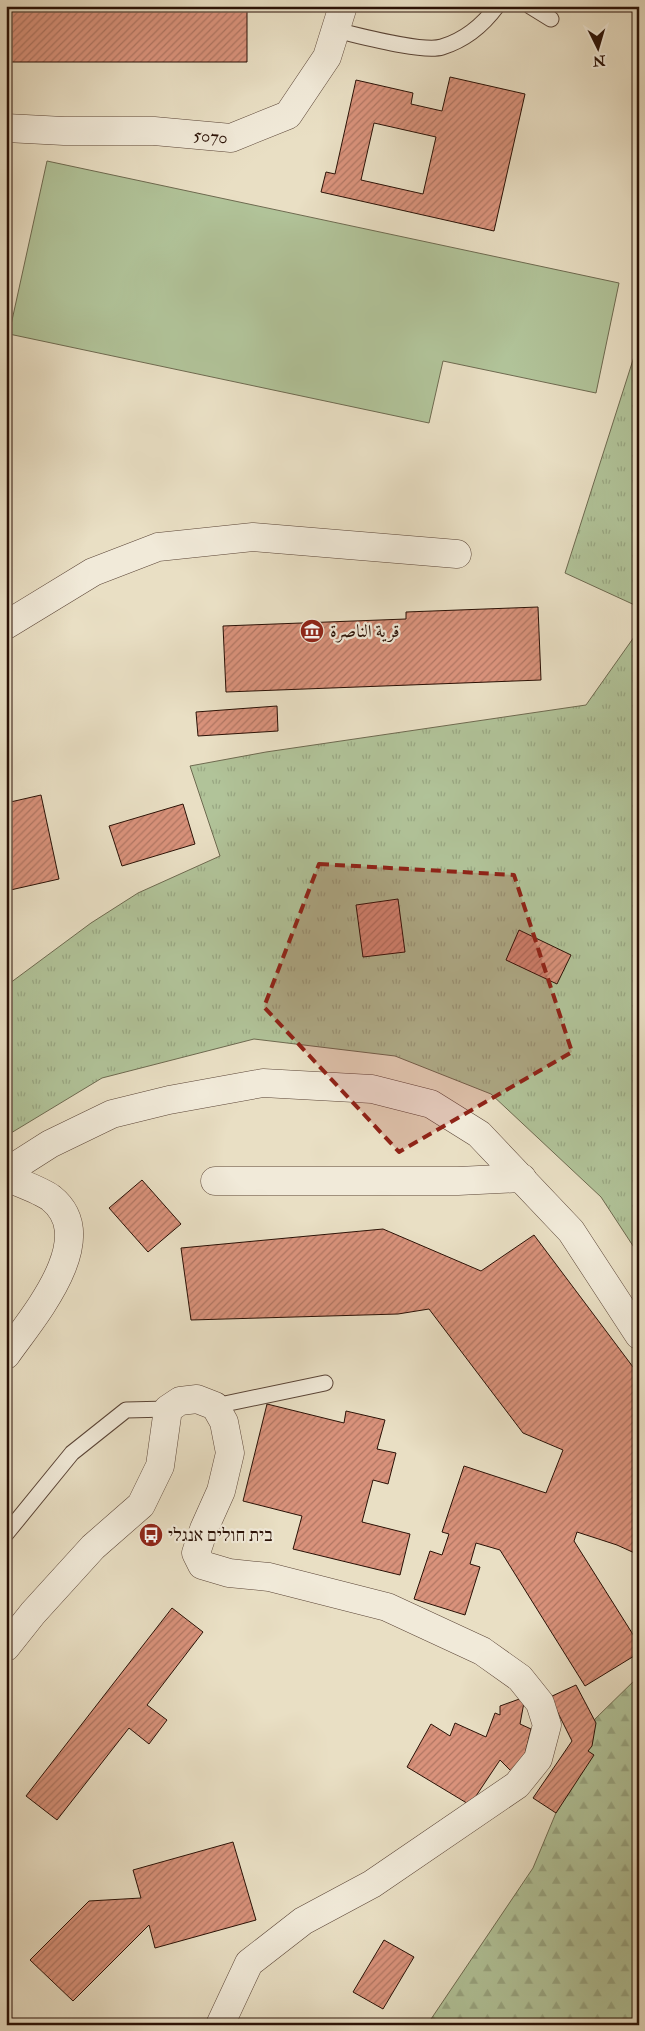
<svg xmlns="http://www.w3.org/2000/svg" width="645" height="2031" font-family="'IM FELL Double Pica',Amiri,'Frank Ruhl Libre',serif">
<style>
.grass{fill:url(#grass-tufts);stroke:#6e6a50}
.forest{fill:url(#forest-firs);stroke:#6e6a50}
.pitch{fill:#b1c399;stroke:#6e6a50}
.building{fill:url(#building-hatch);stroke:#2a1106;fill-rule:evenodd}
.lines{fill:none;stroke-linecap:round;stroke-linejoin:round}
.lane-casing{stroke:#5a4436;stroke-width:17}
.street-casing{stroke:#5a4436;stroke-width:29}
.lane{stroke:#f1ead9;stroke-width:15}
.street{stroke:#f1ead9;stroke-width:28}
.marked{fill:#8f2418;fill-opacity:0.2;stroke:#8f2418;stroke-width:4;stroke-dasharray:10 6;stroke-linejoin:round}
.labels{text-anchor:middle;stroke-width:4.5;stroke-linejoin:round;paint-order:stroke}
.street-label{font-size:18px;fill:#2a1106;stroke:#f1ead9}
.poi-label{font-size:18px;fill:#2a1106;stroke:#f1ead9;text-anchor:start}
</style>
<defs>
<pattern id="grass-tufts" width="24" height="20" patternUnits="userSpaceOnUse" patternTransform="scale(1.25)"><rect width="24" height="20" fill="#b1c399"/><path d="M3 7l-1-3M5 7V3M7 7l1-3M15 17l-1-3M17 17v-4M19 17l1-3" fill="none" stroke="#98a682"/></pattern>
<pattern id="forest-firs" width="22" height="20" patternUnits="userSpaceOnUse" patternTransform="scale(1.25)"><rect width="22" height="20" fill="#b1c399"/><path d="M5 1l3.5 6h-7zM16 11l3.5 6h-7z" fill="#98a682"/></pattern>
<pattern id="building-hatch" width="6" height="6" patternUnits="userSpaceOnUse" patternTransform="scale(1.25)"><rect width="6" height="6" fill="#d9927b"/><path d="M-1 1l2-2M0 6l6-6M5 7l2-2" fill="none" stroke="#b07663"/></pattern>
</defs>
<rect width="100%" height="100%" fill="#e9dfc4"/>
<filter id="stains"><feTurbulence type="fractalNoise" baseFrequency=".004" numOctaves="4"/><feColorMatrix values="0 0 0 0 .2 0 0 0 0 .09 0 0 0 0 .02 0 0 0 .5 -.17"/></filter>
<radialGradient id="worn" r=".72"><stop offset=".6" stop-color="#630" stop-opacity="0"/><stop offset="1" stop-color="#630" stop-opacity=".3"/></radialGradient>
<path class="grass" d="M639,341v266l-74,-34z
M639,630v625l-38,-58 -110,-103 -96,-38 -141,-17 -152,39 -96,58v-150l85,-63 47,-30 82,-37 -30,-90 76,-14 320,-47z"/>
<path class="forest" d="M639,1676v349h-212l106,-157 62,-149z"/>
<path class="pitch" d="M47,161l572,122 -23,110 -153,-32 -14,62 -420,-89z"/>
<path class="building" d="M6,6h241v56h-241z
M450,77l75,17 -31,137 -173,-39 5,-20 9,2 21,-94 57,13 -2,11 31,7zM374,123l62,14 -13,57 -62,-14z
M538,607l3,73 -315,12 -3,-66 183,-7v-7z
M277,706l1,25 -80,5 -2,-24z
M41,795l18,84 -53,12v-88z
M183,804l12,40 -73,22 -13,-40z
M398,899l7,53 -42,5 -7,-52z
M519,930l52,25 -14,29 -51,-24z
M142,1180l39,44 -33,28 -39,-44z
M383,1229l98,42 53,-36 105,140v180l-22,-10 -40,-13 -3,9 65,103v9l-54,33 -85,-136 -24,-7 -6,21 10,3 -15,48 -51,-16 16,-48 12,4 7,-21 -7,-2 22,-66 82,27 17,-43 -40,-17 -94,-124 -31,5 -207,6 -10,-72z
M267,1404l77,19 2,-12 39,9 -8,29 19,4 -8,31 -15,-4 -11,42 48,12 -10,41 -107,-26 9,-33 -59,-15z
M172,1608l31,24 -56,73 20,15 -18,24 -20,-16 -72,92 -31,-24z
M576,1685l20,38 -4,23 -4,5 6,4 -38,58 -23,-15 39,-57 -22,-44z
M525,1697l-5,27 11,5 -8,33 -10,11 -13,-13 -30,45 -63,-38 24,-43 19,12 5,-13 31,14 9,-24 5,2v-9z
M233,1842l23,78 -101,28 -6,-23 -76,76 -43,-41 59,-59 52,-3 -8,-28z
M384,1940l30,17 -31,52 -30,-17z"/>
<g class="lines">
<g class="lane-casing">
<path id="lane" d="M530,6l21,13
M335,30c23,5 87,23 107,17 23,-7 41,-22 55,-41
M215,1406l110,-23
M6,1534l66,-81 54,-43 42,-1"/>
</g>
<g class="street-casing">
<g id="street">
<path id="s1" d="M6,128l58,3h90l77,7 57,-23 39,-58 16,-51"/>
<path d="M6,625l87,-53 65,-25 95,-10 204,17"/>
<path d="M6,1172l44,-28 62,-30 57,-14 94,-17 109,6 59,15 48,30 92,97 68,104"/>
<path d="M6,1177c13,6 34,13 45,21 51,41 -20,121 -45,157"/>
<path d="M215,1181h243l64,-3"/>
<path d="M6,1647l27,-34 60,-66 48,-42 19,-39 8,-57 12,-8 17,-2 18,7 9,16 6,31 -9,38 -17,38 -8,24 6,12 27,8 40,4 118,30 95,44 38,27 20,25 7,22 -9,34 -21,26 -145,99 -69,37 -54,42 -29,62"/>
</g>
</g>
<use href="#lane" class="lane"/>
<use href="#street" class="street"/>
</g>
<path class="marked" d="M319,864l195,11 58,177 -173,100 -135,-145z"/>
<defs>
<g id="museum-disc" transform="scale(1.25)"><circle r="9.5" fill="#8f2418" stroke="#f1ead9"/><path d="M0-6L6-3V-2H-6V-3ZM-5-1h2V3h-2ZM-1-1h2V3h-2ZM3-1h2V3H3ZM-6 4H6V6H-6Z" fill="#fff"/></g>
<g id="bus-disc" transform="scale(1.25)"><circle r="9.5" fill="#8f2418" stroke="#f1ead9"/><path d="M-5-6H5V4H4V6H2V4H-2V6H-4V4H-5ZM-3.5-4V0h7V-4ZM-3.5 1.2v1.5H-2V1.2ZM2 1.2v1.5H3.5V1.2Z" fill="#fff"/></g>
</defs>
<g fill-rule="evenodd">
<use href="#museum-disc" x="312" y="631"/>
<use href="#bus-disc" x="151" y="1535"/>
</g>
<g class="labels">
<g class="street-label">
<text dy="6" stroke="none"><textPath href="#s1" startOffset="205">5070</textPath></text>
</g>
<g class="poi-label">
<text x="330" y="637">قرية الناصرة</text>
<text x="168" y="1541">בית חולים אנגלי</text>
</g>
</g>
<rect width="645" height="2031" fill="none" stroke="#e9dfc4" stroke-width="25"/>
<rect x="8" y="8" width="630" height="2016" fill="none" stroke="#2a1106" stroke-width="2.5"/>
<rect x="12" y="12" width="620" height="2006" fill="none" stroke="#2a1106"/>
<g transform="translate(598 48) rotate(175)" stroke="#f1ead9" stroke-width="4" paint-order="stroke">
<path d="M0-4L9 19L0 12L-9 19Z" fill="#2a1106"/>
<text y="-8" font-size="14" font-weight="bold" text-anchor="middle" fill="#2a1106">N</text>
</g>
<rect width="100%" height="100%" filter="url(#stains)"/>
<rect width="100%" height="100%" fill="url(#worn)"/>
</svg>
